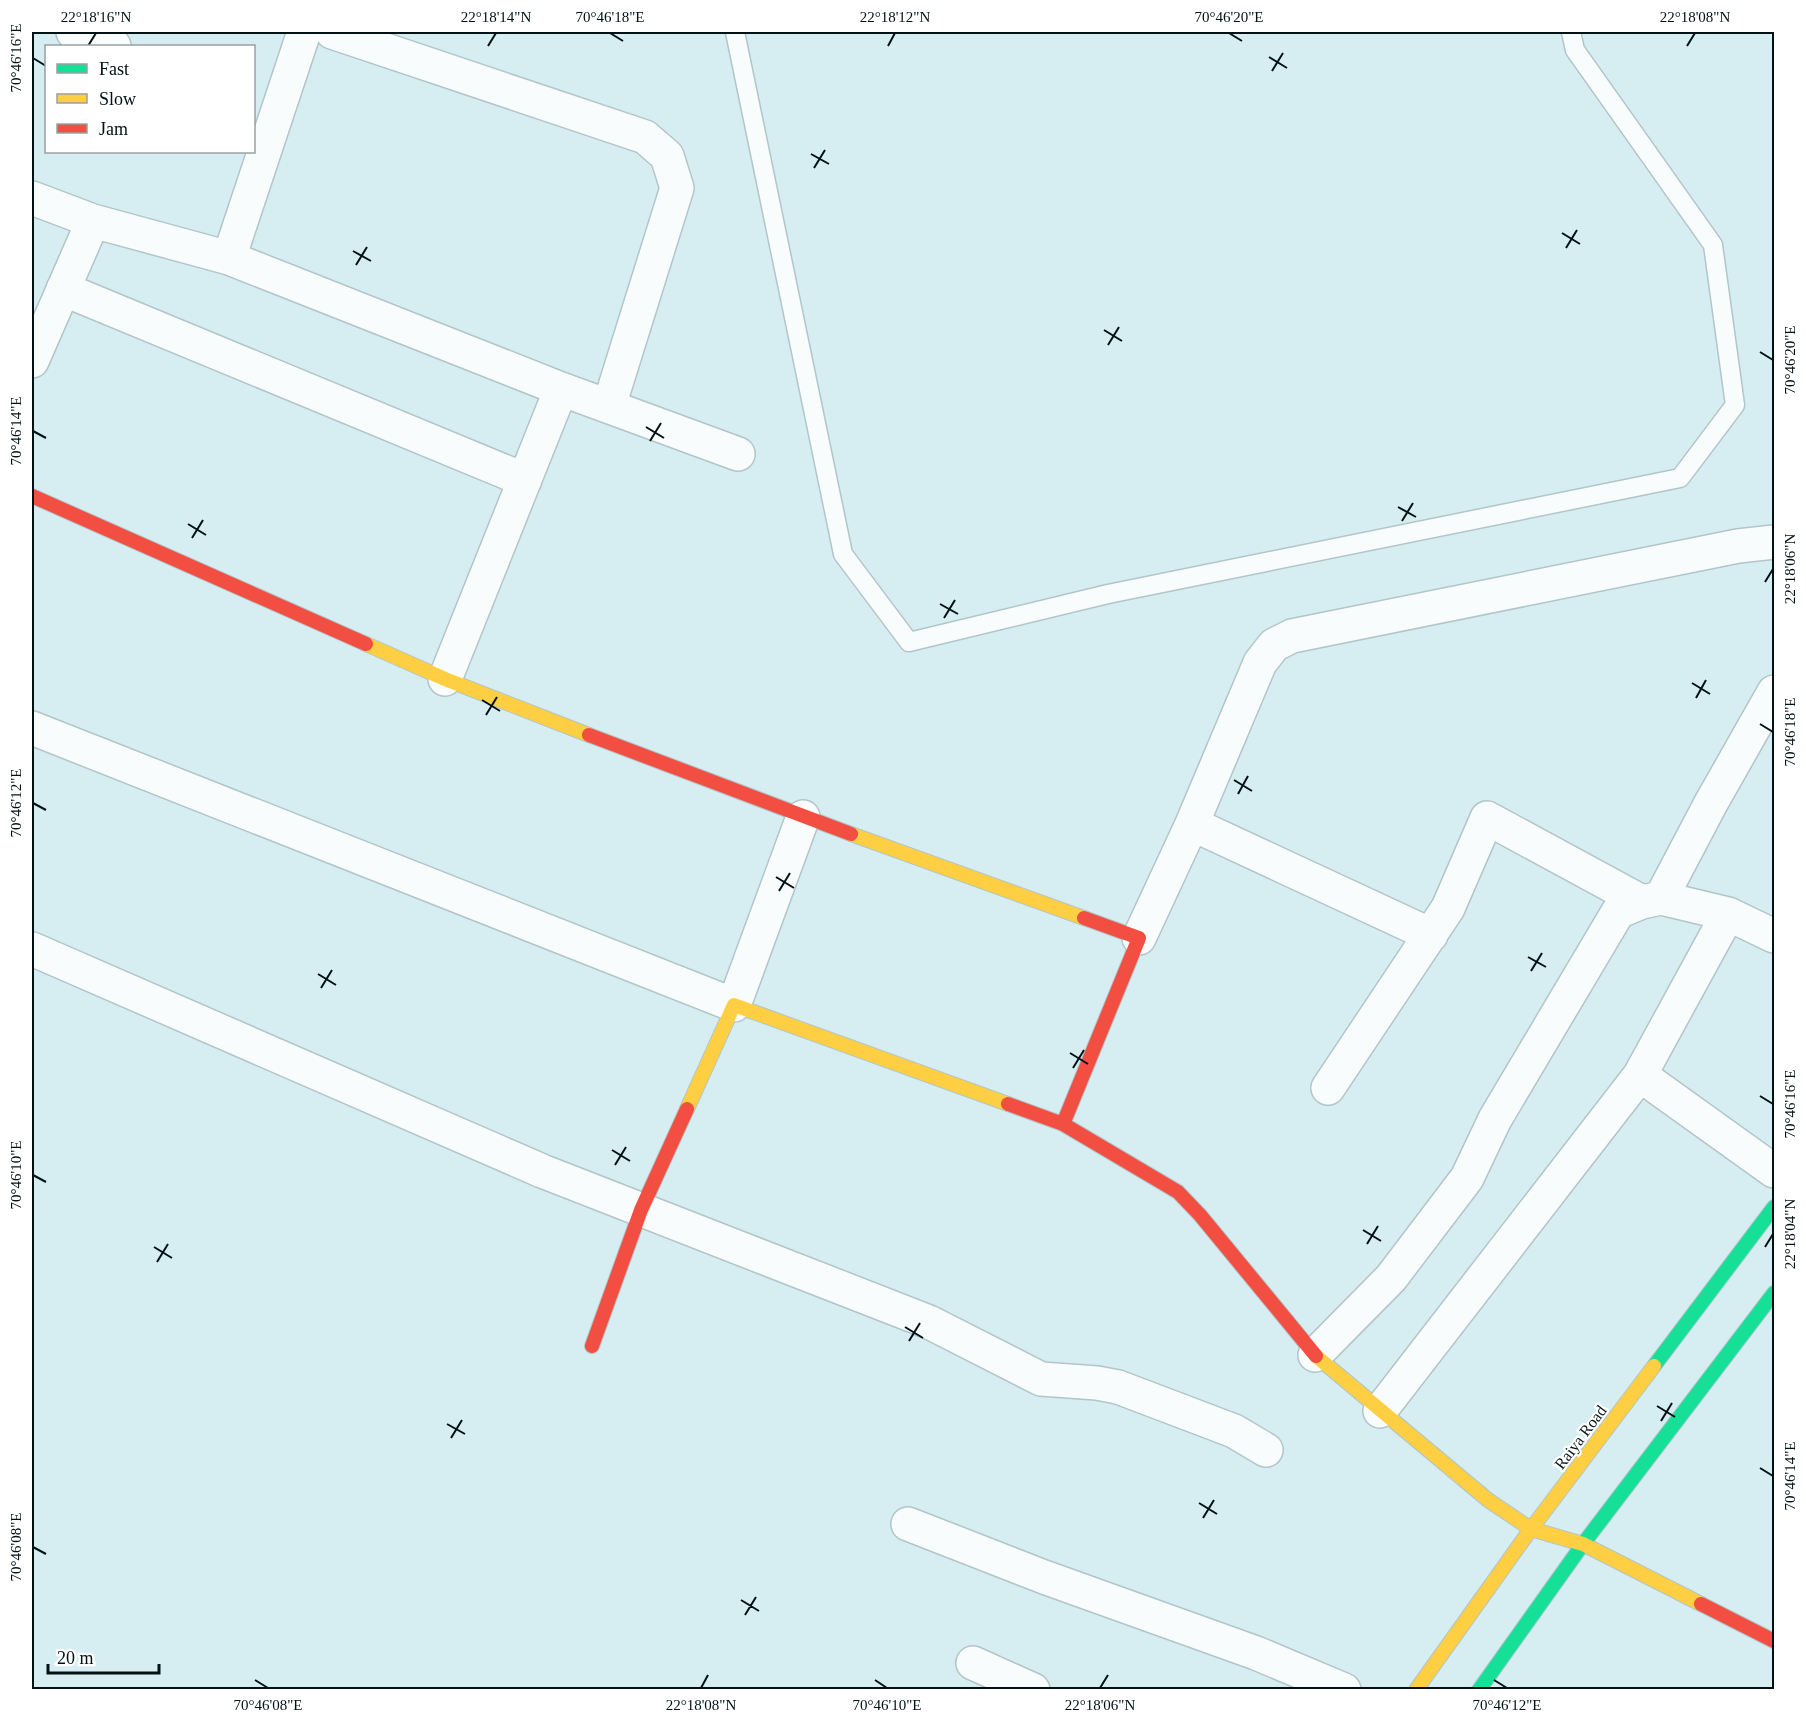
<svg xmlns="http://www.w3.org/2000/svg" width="1806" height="1721" font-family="Georgia,serif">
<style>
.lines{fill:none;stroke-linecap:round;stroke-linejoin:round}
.lane-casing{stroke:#b2c5c9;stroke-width:21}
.street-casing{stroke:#b2c5c9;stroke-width:36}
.fast-casing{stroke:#b2c5c9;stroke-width:16}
.slow-casing{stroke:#b2c5c9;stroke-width:16}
.jam-casing{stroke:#b2c5c9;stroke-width:16}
.lane{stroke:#f9fcfd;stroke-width:18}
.street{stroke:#f9fcfd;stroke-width:33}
.fast{stroke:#16e098;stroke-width:14}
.slow{stroke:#ffcf43;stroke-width:14}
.jam{stroke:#f24e42;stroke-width:14}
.ticks{fill:none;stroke:#021114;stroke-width:2}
.labels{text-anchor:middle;stroke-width:4.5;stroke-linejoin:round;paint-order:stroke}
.street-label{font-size:16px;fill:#021114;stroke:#fff}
.neatline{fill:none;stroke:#021114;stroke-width:2}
.ticks-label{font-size:15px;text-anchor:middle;fill:#021114}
</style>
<rect width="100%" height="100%" fill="#d6eef2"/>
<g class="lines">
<g class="lane-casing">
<path id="lane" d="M735,32l108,522 66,88 199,-48 572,-116 55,-73 -22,-160 -138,-195 -4,-18"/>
</g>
<g class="street-casing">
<path id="street" d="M73,32l41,14
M332,32l313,105 22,19 10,32 -68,218
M32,198l61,23 136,37 332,131 177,65
M229,258l75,-226
M63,289l462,191
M32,361l61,-140
M445,679l116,-290
M32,728l702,277 69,-188
M1192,824l68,-161 14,-18 18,-9 446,-90 36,-4
M1661,898l50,-95 63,-111
M1139,938l53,-114 239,111
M32,949l510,222 387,151 112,57 56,4 21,4 116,44 32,19
M1640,1075l134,96
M1328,1088l120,-180 39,-90 155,84
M1315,1355l76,-77 76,-100 28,-59 123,-207 24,-10 19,-4 67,16 46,22
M1380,1411l260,-336 88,-161
M908,1524l136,53 212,76 88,37
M973,1663l60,27"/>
</g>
<g class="fast-casing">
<path id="fast" d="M1654,1366l120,-159
M1479,1690l104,-146 191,-251"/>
</g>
<g class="slow-casing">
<path id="slow" d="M366,644l79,35 144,56
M851,834l233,84
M687,1109l47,-104 274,99
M1316,1356l172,144 43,29 52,15 118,60
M1416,1690l115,-161 123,-163"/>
</g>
<g class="jam-casing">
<path id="jam" d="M32,496l334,148
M589,735l262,99
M1008,1104l55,20 115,68 22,23 116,141
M1063,1124l76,-186 -55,-20
M592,1346l49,-136 46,-101
M1701,1604l73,37"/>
</g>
<use href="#lane" class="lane"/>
<use href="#street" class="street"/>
<use href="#fast" class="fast"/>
<use href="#slow" class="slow"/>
<use href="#jam" class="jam"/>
</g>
<path class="ticks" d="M610,33l13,8M1229,33l13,8M88,46l8,-13M488,46l8,-13M888,46l7,-13M1687,46l8,-13M1269,57l18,11M33,58l13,8M1272,71l11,-18M811,154l18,10M814,168l11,-18M1562,233l18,11M1566,248l11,-18M353,251l18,10M356,265l11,-18M1104,330l18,11M1108,345l11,-18M1760,352l13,8M646,427l18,11M33,431l13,7M650,441l11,-18M1398,507l18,10M1402,521l11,-18M188,524l18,11M192,538l11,-18M1765,582l8,-13M940,604l18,10M944,618l11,-18M1692,683l18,11M1696,698l10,-18M482,700l18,11M486,715l11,-18M1760,724l13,8M1234,780l18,11M1238,794l10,-18M33,803l13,7M776,877l18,11M779,891l11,-18M1528,957l18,10M1531,971l11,-18M318,974l18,11M321,988l11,-18M1070,1053l18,11M1073,1068l11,-18M1760,1096l13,8M612,1150l18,11M615,1165l11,-18M33,1175l13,7M1363,1230l18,11M1367,1244l11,-18M154,1247l18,11M1765,1247l8,-13M157,1262l11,-18M905,1327l18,11M909,1341l11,-18M1657,1406l18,11M1661,1421l11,-18M447,1424l18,10M451,1438l11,-18M1760,1468l13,8M1199,1503l18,11M1203,1518l11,-18M33,1547l13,7M741,1600l18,11M745,1615l11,-18M255,1680l13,8M875,1680l12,8M1494,1680l13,8M701,1688l7,-13M1100,1688l8,-13"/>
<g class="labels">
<g class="street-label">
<text transform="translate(1580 1437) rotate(-53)" y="6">Raiya Road</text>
</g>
</g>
<rect width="1806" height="1721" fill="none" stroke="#ffffff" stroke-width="66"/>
<rect x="45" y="45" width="210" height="108" fill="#ffffff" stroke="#9aa0a1" stroke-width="1.5"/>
<rect x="57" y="64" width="30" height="9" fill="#16e098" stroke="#9aa0a1" stroke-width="1.5"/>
<text x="99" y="75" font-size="18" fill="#021114">Fast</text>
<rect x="57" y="94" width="30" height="9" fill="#ffcf43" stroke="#9aa0a1" stroke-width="1.5"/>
<text x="99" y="105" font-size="18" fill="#021114">Slow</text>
<rect x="57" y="124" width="30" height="9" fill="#f24e42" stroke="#9aa0a1" stroke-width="1.5"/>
<text x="99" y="135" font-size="18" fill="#021114">Jam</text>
<path d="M48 1664v9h111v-9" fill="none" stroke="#021114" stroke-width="3"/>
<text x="57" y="1664" font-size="18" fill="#021114" stroke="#ffffff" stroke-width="4.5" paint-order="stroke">20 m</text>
<rect x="33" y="33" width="1740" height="1655" class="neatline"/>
<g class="ticks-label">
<text x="96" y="22">22°18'16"N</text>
<text x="496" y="22">22°18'14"N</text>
<text x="610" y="22">70°46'18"E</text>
<text x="895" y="22">22°18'12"N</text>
<text x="1229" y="22">70°46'20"E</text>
<text x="1695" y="22">22°18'08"N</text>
<text transform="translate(16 58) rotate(-90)" y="5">70°46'16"E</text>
<text transform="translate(1790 360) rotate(-90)" y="5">70°46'20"E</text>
<text transform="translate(16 431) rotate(-90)" y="5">70°46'14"E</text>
<text transform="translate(1790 569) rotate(-90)" y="5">22°18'06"N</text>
<text transform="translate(1790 732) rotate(-90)" y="5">70°46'18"E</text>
<text transform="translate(16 803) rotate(-90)" y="5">70°46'12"E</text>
<text transform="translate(1790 1104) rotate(-90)" y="5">70°46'16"E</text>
<text transform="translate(16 1175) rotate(-90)" y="5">70°46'10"E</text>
<text transform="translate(1790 1234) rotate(-90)" y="5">22°18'04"N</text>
<text transform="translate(1790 1476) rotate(-90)" y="5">70°46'14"E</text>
<text transform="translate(16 1547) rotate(-90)" y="5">70°46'08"E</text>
<text x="268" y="1710">70°46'08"E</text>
<text x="701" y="1710">22°18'08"N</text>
<text x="887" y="1710">70°46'10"E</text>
<text x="1100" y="1710">22°18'06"N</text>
<text x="1507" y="1710">70°46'12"E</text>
</g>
</svg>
